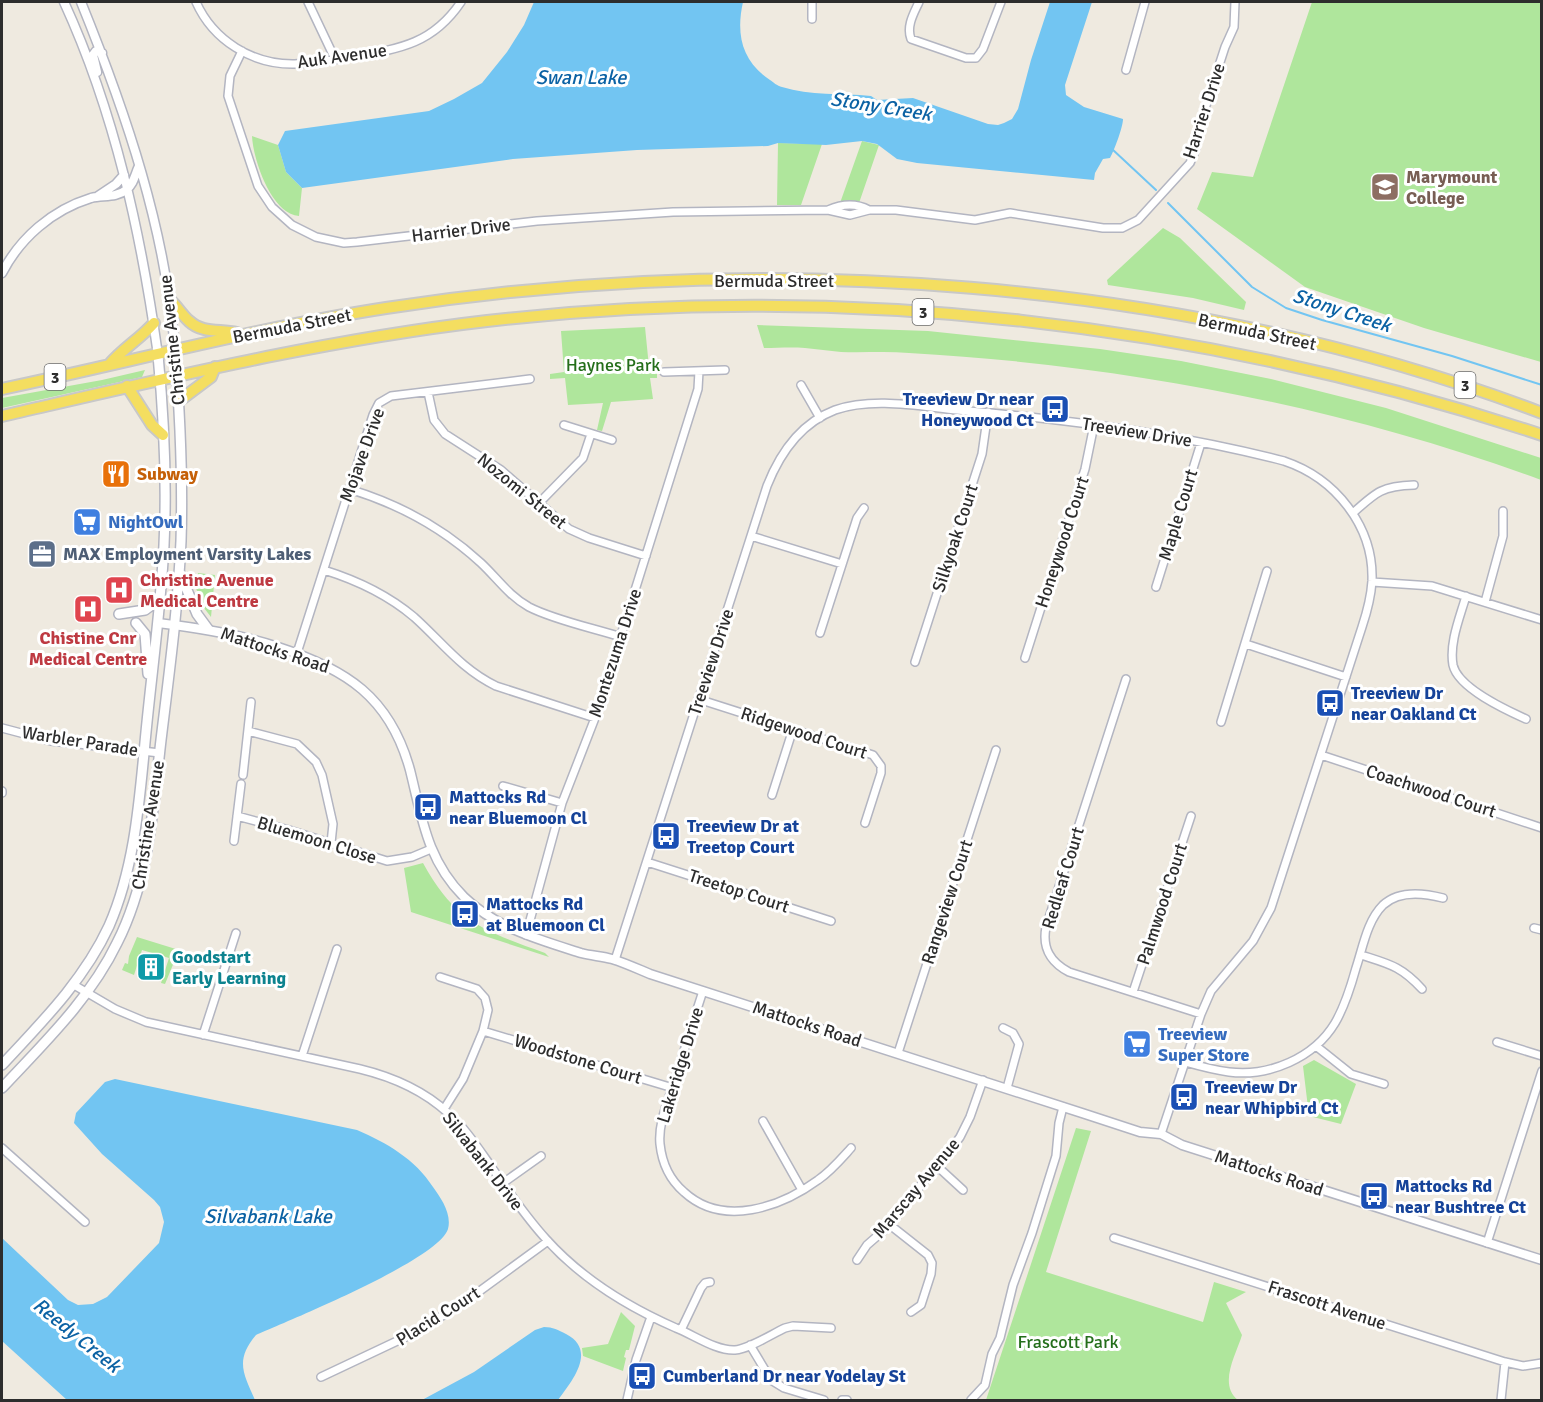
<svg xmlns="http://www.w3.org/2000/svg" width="1543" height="1402" font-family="Signika,sans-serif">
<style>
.green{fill:#afe69c}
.water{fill:#72c5f2}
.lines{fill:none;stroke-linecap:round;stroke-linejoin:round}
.stream{stroke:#72c5f2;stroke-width:2}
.minor-casing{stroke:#b3b5c1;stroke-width:10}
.tertiary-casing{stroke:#b3b5c1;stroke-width:11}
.secondary-casing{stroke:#b3b5c1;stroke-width:12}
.primary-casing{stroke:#c8c8c8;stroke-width:14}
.minor{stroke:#fff;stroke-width:7}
.tertiary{stroke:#fff;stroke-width:8}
.secondary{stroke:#fff;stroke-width:9}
.primary{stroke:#f4de60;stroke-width:10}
.labels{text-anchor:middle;stroke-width:6;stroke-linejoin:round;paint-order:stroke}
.shield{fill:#fff;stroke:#6c6c6c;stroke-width:1.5}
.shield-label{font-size:16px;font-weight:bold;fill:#2d2d2d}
.street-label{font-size:18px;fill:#2d2d2d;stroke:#fff}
.education-label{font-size:18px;font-weight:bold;fill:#785e54;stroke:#fff;text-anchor:start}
.park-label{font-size:18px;fill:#246e1a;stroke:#fff}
.transit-label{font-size:18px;font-weight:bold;fill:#164399;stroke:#fff;text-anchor:start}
.food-label{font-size:18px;font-weight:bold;fill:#c56008;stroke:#fff;text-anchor:start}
.shop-label{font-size:18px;font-weight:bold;fill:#366cbe;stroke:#fff;text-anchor:start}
.service-label{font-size:18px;font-weight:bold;fill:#4e5e75;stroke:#fff;text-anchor:start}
.health-label{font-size:18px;font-weight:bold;fill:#be3a42;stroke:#fff;text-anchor:start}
.culture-label{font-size:18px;font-weight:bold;fill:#0d838f;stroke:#fff;text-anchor:start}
.water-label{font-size:20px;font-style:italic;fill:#0b62a4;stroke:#fff}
</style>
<rect width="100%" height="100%" fill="#efeae0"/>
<path class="green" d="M1312,2h229v360l-117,-34 -119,-41 -108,-78 15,-37 41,5z
M252,136l26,9 8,27 16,16 -3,28c-28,-2 -46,-57 -47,-80z
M862,141l17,4 -20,58h-19z
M778,143l44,1 -21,61h-24z
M1163,228l17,10 66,64 -2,8 -51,-12 -85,-13 -1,-5z
M757,325l171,6 172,18 81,12 90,18 115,29 155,50v22c-201,-74 -418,-115 -632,-127 -23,-2 -46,0 -68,-1 -12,-1 -24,-3 -36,-4 -14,-1 -28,0 -41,0z
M645,327l4,40h8v11h-7l3,21 -42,3 -9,29 -5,-1 6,-27 -35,2 -3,-27 -15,1v-5l14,-2 -3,-41z
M145,370l-3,7 -140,31v-10l100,-18z
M198,573l17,2 -4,42 -7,-9 -11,-27 4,1z
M423,863c33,60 62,68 122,90l4,4 -138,-45 -7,-44z
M137,937l42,13 -14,34 -4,-1 8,-25 -27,-8 -8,25 -12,-5 3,-7 3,1 1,-8z
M1314,1060l42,24 -15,40 -32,-8 -6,-50z
M1076,1128l15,3 -45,141 157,50 11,-40 32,10 -20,11 16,32c-6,20 -24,49 -4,65h-252z
M621,1312l14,14 -6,24h-3l-2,7 2,1 -3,13 -40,-15 -1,-8 26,-4z"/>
<path class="water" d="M534,2h209c-7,31 -2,59 27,78 3,2 7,6 12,7 28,9 59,6 89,9l6,4 36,-2 75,26 10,1 6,-2 8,-4 6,-10 13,-49 19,-58h42l-27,83 1,10 18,12 39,12c0,8 -9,32 -13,39l-7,1 -8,14 -1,7 -177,-17 -20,-4 -20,-15 -15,-3 -36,4 -48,-2 -10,3 -131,4 -124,9 -211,29 -16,-16 -8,-27 7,-14 144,-20 25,-12 28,-16 25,-31 17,-27z
M115,1079l242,51c30,13 58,29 76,57 8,11 19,27 15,42 -10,31 -158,91 -192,106 -21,25 -13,38 -1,65h-188l-65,-59v-103l66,62 10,5 15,-1 14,-7 52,-54 5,-21 -4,-15 -6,-7 -52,-46 -28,-31 2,-10 29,-31z
M544,1327c9,0 14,3 22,7 31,16 7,46 -8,66h-136l52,-28 61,-42z"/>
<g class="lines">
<path class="stream" d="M1112,149l44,41
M1168,203l84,84 34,21 36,12 130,36 90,29"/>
<g class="minor-casing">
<path id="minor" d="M196,2c17,38 56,63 99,62 18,-1 37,-4 55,-7 48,-8 82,-12 111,-55
M308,2l27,57
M812,2v17
M919,2c-5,11 -13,24 -8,37l55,19h10l7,-9 18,-47
M242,51l-12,25 -2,20 30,90 14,21 20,18 24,12 28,6 13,-1 180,-21 136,-9 155,-2 22,5 19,-5h27l79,10 35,-7 93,15h19l16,-8 52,-57 5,-12 4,-24 26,-80 9,-20 1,-25
M1126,70l19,-68
M828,210c14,-6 28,-7 41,0
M664,372l61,-2
M801,385l19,33
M428,392l6,28 11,14 56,36 68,59 20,9 57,18
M564,425l48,15
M349,489c50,15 94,39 132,74 16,15 28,33 48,44 25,13 64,21 92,30
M540,502l43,-44 8,-24
M1353,513c23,-21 29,-27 61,-28
M751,536l91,28
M324,570c32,10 64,25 90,47 28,25 47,52 82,69l99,32
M1372,582l60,4 110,34
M1156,587l45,-144
M1466,596c-6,21 -17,47 -13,69 5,23 53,45 73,54
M1485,602l18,-66v-25
M820,633l37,-115 7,-10
M1246,644l100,33
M297,653l76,-238 6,-12 12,-7 139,-17
M1025,658l60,-189 9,-44
M915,662l67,-208 6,-42
M1126,679l-80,248c-4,21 4,35 23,45l132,42
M698,699l175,56 8,11v7l-16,50
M1221,722l46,-151
M2,728l49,13 109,12
M248,731l49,13 19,18 6,13 11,49 -2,19
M1321,755l221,73
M243,775l8,-73
M503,786l59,17
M2,793v-2
M772,795l21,-66
M237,816l52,14 98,31 25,-4 19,-8
M234,841l7,-57
M647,862l184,59
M1534,928l8,2
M526,935l36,-132 33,-85 103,-329 1,-18
M1361,955c28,9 40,11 61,34
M615,960l152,-474c13,-33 34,-63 68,-76 37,-13 83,-4 122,0 109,9 220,23 327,51 51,17 90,65 88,120 -1,16 -5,31 -10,46l-91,281 -18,33 -42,50 -10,23 -40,120
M440,977l37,12 8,9 3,12 -5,21 -20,48 -19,30
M74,985l41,24 31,13 214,47c33,8 63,21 88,44 16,14 28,32 40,49 18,26 36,53 58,77 35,39 82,68 130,89 18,7 40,23 59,22 14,-1 37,-16 50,-22l8,-2 38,2
M703,991c-10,30 -19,61 -29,91 -6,20 -16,41 -14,62 2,19 10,36 24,48 39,36 97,15 134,-12 13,-9 23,-21 33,-32
M1133,992l58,-176
M1003,1028l10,5 6,11 -12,44
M483,1031l190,57
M203,1035l33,-102
M1497,1042l45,14
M1316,1046l35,28 33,10
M898,1053l98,-303
M302,1056l35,-107
M1185,1062c14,4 29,8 44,10 40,5 85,-14 106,-49 10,-17 16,-37 21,-55 7,-21 11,-47 27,-63 16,-15 41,-12 60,-7
M763,1121l39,69
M2,1148l83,74
M938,1167l25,23
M503,1183l38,-27
M890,1225l38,30 4,8 -1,11 -10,31 -10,7
M1114,1238l391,124 18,4 19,-3
M1487,1243l55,-172
M857,1260l10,-15 23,-20 34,-44 14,-14 22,-30 10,-20 13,-37
M681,1330l20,-42 4,-5 5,-1
M750,1345l21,35 13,8 40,12
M321,1377l91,-43 50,-30 86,-63
M627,1400l9,-40 15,-43
M842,1400h5
M971,1400l14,-15 7,-31 8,-16 13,-53 19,-52 24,-77 3,-33 4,-16
M1501,1400l4,-38"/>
</g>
<g class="tertiary-casing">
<path id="tertiary" d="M64,2c51,111 77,232 94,353
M81,2c45,111 85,228 94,349
M97,72l-4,-17 3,-4 6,2
M98,196l18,-12 8,-9
M2,273c18,-35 50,-63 89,-75 12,-3 25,0 35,-8 8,-6 9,-16 13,-24
M158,623c41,5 80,11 120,24 68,22 112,50 132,123 12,48 17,90 54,127 32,31 76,43 117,56 11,3 21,3 31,6 13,4 26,10 38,15l435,140 55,18 21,2 21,11 360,115"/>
</g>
<g class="secondary-casing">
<path id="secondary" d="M180,573l17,41 11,15
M119,614l26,-4 15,-11
M136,623l9,11 3,40
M2,1065c40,-43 82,-85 107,-139 28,-64 31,-136 38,-204 6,-59 14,-118 17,-177 3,-63 0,-127 -6,-190
M2,1088c42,-45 88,-89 115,-145 32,-63 36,-134 44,-203 8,-66 17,-132 20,-199 2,-63 -1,-127 -6,-190"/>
</g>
<g class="primary-casing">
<path id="primary" d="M169,299c8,7 12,15 20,22 14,13 31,8 48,12
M109,365c13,-16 31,-26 45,-42
M127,386l25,39 11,10
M2,389c128,-27 255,-61 384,-81 377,-58 797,-31 1156,105
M179,401l32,-24 4,-10
M2,416c161,-37 321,-76 485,-95 354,-41 717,2 1055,114"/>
</g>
<use href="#minor" class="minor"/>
<use href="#tertiary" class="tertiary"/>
<use href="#secondary" class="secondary"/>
<use href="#primary" class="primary"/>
</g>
<defs>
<g id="school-square" transform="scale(1.5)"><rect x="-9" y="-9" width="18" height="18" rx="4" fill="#8d6e63" stroke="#fff"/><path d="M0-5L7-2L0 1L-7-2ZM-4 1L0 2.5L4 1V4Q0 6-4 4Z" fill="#fff"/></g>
<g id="bus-square" transform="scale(1.5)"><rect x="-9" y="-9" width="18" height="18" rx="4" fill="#1a4fb4" stroke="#fff"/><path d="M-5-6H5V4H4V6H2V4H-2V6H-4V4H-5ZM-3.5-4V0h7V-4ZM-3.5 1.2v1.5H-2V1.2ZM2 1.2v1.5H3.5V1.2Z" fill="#fff"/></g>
<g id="restaurant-square" transform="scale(1.5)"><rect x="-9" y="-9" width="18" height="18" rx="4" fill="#e8710a" stroke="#fff"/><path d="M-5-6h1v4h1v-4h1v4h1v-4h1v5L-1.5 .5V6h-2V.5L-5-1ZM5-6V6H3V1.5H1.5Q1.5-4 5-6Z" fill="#fff"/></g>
<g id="supermarket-square" transform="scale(1.5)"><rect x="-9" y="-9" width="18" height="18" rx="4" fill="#3f7fe0" stroke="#fff"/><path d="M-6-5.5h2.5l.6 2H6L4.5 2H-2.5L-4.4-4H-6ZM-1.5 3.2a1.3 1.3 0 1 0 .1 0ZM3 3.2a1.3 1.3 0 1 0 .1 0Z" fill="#fff"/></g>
<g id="office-square" transform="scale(1.5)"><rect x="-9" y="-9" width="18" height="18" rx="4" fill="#5c6f8a" stroke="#fff"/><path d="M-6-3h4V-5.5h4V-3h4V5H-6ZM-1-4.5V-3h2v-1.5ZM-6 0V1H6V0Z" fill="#fff"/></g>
<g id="hospital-square" transform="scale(1.5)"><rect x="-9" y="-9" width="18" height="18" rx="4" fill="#e0444e" stroke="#fff"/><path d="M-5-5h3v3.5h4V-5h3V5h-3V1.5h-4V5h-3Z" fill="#fff"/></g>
<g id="building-square" transform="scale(1.5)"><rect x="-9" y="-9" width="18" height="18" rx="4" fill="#0f9aa8" stroke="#fff"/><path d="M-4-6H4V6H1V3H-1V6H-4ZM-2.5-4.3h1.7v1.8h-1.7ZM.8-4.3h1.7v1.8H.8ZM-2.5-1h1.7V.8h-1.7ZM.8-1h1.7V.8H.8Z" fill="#fff"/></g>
</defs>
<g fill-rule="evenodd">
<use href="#school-square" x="1385" y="187"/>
<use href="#bus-square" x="1055" y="409"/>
<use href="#restaurant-square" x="116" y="474"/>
<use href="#supermarket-square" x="87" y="522"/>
<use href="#office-square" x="42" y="554"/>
<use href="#hospital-square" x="119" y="590"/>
<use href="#hospital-square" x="88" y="609"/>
<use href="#bus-square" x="1330" y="703"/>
<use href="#bus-square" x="428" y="807"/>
<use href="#bus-square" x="666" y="836"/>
<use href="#bus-square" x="465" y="914"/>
<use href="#building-square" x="151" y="967"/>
<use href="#supermarket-square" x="1137" y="1044"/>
<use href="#bus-square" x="1184" y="1097"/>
<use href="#bus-square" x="1374" y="1196"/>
<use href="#bus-square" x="642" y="1376"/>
</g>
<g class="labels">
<g class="shield">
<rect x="912.5" y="299" width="21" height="26" rx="4.5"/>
<rect x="44.5" y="364" width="21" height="26" rx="4.5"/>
<rect x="1454.5" y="372" width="21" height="26" rx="4.5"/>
</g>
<g class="shield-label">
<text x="923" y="318">3</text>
<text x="55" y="383">3</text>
<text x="1465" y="391">3</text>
</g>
<g class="street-label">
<text transform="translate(342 56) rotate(-8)" y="6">Auk Avenue</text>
<text transform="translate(1204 111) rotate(-72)" y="6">Harrier Drive</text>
<text transform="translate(461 230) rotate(-7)" y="6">Harrier Drive</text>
<text x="774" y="287">Bermuda Street</text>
<text transform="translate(292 326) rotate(-11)" y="6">Bermuda Street</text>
<text transform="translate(1257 332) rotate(12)" y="6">Bermuda Street</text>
<text transform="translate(172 340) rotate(-96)" y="6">Christine Avenue</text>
<text transform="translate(1137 432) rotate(9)" y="6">Treeview Drive</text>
<text transform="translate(362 455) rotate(-70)" y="6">Mojave Drive</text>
<text transform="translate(522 491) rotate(39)" y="6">Nozomi Street</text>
<text transform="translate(1178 515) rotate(-73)" y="6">Maple Court</text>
<text transform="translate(955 538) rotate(-72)" y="6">Silkyoak Court</text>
<text transform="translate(1062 542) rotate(-72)" y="6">Honeywood Court</text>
<text transform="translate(275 650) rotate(18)" y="6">Mattocks Road</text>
<text transform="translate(615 653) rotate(-72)" y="6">Montezuma Drive</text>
<text transform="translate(711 662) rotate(-72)" y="6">Treeview Drive</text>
<text transform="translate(804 733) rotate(18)" y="6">Ridgewood Court</text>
<text transform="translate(80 741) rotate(9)" y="6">Warbler Parade</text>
<text transform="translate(1431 791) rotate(18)" y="6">Coachwood Court</text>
<text transform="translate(148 825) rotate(-81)" y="6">Christine Avenue</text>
<text transform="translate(317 840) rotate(17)" y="6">Bluemoon Close</text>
<text transform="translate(1063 878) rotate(-73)" y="6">Redleaf Court</text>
<text transform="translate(739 891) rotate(18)" y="6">Treetop Court</text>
<text transform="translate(947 902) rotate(-72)" y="6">Rangeview Court</text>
<text transform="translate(1162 904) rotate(-72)" y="6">Palmwood Court</text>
<text transform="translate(807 1024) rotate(18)" y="6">Mattocks Road</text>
<text transform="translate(578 1059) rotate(17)" y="6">Woodstone Court</text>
<text transform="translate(680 1065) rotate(-73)" y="6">Lakeridge Drive</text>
<text transform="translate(483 1161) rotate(52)" y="6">Silvabank Drive</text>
<text transform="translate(1269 1173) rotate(18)" y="6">Mattocks Road</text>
<text transform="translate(916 1188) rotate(-50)" y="6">Marscay Avenue</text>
<text transform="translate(1327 1305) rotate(18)" y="6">Frascott Avenue</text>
<text transform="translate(438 1316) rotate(-32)" y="6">Placid Court</text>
</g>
<g class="education-label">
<text x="1406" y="183">Marymount<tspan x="1406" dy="21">College</tspan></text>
</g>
<g class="park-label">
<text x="613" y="371">Haynes Park</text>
<text x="1068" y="1348">Frascott Park</text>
</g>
<g class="transit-label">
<text x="1034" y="405" text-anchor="end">Treeview Dr near<tspan x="1034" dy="21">Honeywood Ct</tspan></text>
<text x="1351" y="699">Treeview Dr<tspan x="1351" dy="21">near Oakland Ct</tspan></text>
<text x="449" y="803">Mattocks Rd<tspan x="449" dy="21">near Bluemoon Cl</tspan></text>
<text x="687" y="832">Treeview Dr at<tspan x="687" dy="21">Treetop Court</tspan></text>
<text x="486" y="910">Mattocks Rd<tspan x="486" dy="21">at Bluemoon Cl</tspan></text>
<text x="1205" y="1093">Treeview Dr<tspan x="1205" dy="21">near Whipbird Ct</tspan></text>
<text x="1395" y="1192">Mattocks Rd<tspan x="1395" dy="21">near Bushtree Ct</tspan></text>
<text x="663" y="1382">Cumberland Dr near Yodelay St</text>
</g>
<g class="food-label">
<text x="137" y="480">Subway</text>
</g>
<g class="shop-label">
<text x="108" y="528">NightOwl</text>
<text x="1158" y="1040">Treeview<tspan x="1158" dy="21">Super Store</tspan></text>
</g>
<g class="service-label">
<text x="63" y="560">MAX Employment Varsity Lakes</text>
</g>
<g class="health-label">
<text x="140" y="586">Christine Avenue<tspan x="140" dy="21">Medical Centre</tspan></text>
<text x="88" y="644" text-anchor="middle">Chistine Cnr<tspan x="88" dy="21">Medical Centre</tspan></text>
</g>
<g class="culture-label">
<text x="172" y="963">Goodstart<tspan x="172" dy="21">Early Learning</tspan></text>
</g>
<g class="water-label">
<text x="581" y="84">Swan Lake</text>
<text transform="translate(881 106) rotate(9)" y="7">Stony Creek</text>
<text transform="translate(1342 310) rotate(18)" y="7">Stony Creek</text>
<text x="268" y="1223">Silvabank Lake</text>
<text transform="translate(77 1335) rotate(39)" y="7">Reedy Creek</text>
</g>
</g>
<rect width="1543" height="1402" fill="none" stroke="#2d2d2d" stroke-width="6"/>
</svg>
